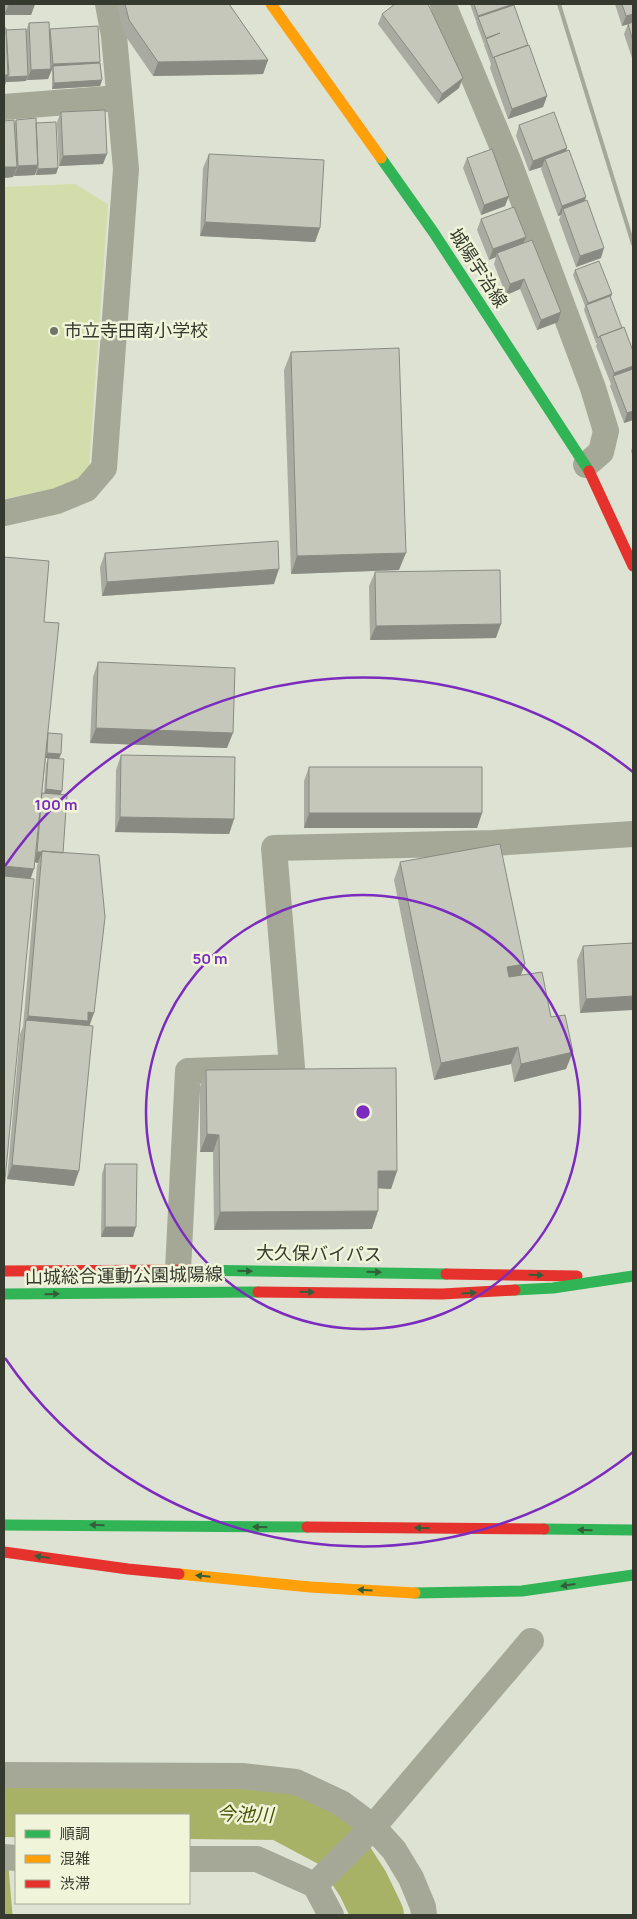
<svg xmlns="http://www.w3.org/2000/svg" width="637" height="1919" font-family="Manrope,'Noto Sans JP',sans-serif">
<style>
.green{fill:#d3dcab}
.lines{fill:none;stroke-linecap:round;stroke-linejoin:round}
.stream{stroke:#a8b267;stroke-width:9}
.river{stroke:#a8b267;stroke-width:52}
.street{stroke:#a5a896;stroke-width:26}
.fast{stroke:#30b455;stroke-width:11}
.slow{stroke:#ff9f0a;stroke-width:11}
.jam{stroke:#e5322d;stroke-width:11}
.rail{stroke:#a5a898;stroke-width:4}
.fast-bridge{stroke:#30b455;stroke-width:11}
.jam-bridge{stroke:#e5322d;stroke-width:11}
.wall{fill:#a9aba0;fill-rule:evenodd}
.shaded-wall{fill:#898b82}
.building{fill:#c4c7ba;stroke:#898b82}
.oneway{fill:#345e3a}
.ring{fill:none;stroke:#7b2cbf;stroke-width:2.5}
.poi-dot{fill:#717467;stroke:#f0f5d9;stroke-width:2}
.labels{text-anchor:middle;stroke-width:5;stroke-linejoin:round;paint-order:stroke}
.street-label{font-size:18px;fill:#36392e;stroke:#f0f5d9}
.poi-label{font-size:18px;fill:#36392e;stroke:#f0f5d9;text-anchor:start}
.water-label{font-size:19px;font-style:italic;fill:#4b5305;stroke:#f0f5d9}
.centre{fill:#7b2cbf;stroke:#f0f5d9;stroke-width:2.5}
.ring-label{font-size:15px;text-anchor:middle;font-weight:bold;fill:#7b2cbf;stroke:#f0f5d9;stroke-width:5;stroke-linejoin:round;paint-order:stroke}
</style>
<rect width="100%" height="100%" fill="#dee2d2"/>
<path class="green" d="M75,184l33,20 -19,262 -11,13 -22,9 -52,11v-312z"/>
<g class="lines">
<path class="stream" d="M4,1867l4,48"/>
<path class="river" d="M4,1811l276,3 58,31 25,39 15,31"/>
<path class="street" d="M443,4l65,156 85,228 13,43 -5,21 -15,13
M4,107l115,-9
M4,513l53,-12 29,-12 18,-21 22,-299 -12,-133 -6,-32
M178,1270l10,-199 104,-4 -18,-219 219,-5 140,-9
M4,1775l238,1 54,6 45,21 32,24 21,23 17,28 12,29 1,8
M4,1857l12,1
M189,1859h68l58,26 16,30
M315,1885l58,-58 158,-186"/>
<path class="fast" d="M381,158l53,75 155,238
M192,1270l254,4
M4,1294l254,-2
M4,1525l303,2
M544,1529l89,1
M415,1593l107,-2 111,-16"/>
<path class="slow" d="M271,4l110,154
M179,1574l131,13 105,6"/>
<path class="jam" d="M589,471l44,95
M4,1271l188,-1
M446,1274l131,2
M307,1527l237,2
M4,1552l124,17 51,5"/>
<path class="rail" d="M559,4l74,240"/>
<path class="fast-bridge" d="M515,1290l38,-2 80,-12"/>
<path class="jam-bridge" d="M258,1292l184,2 73,-4"/>
</g>
<path class="wall" d="M4,4h31l-4,11h-27z
M116,4h113l39,56 -5,14 -110,2 -29,-42z
M470,4h43v1l34,91 -4,11 -35,12 -18,-51 1,-4 -7,-19 1,-2 -1,1 -8,-22 1,-1h-1z
M615,4h18v54h-1l-8,-24 4,-10 -6,2z
M382,14l77,74 -21,16 -60,-80z
M29,23l21,7 50,32 2,18 -2,6 -48,3v-19l-4,9 -21,1v-2l-1,3 -20,1v-1l-1,4 1,-55 20,1z
M61,112l42,52 -44,2 -2,-44z
M16,120l20,3 22,45 -2,6 -20,1v-4l-1,4 -21,1v-2l-1,3 -9,1v-57l10,3z
M519,125l48,23 -1,3 19,50 16,57 -25,9 -17,-47 2,-5 -3,1 -17,-47 1,-2 -13,4 -13,-35z
M209,154l111,74 -5,14 -115,-6 3,-68z
M467,158l38,48 -24,9 -18,-47z
M481,219l45,18 -2,6 37,69 -3,10 -21,8 -17,-41 -14,6 -12,-31 2,-7 -7,3 -12,-30z
M575,270l37,24 -2,5 23,121 -9,3 -14,-37 1,-2 -15,-38 1,-3h-1l-12,-33 1,-4 -12,-31z
M291,352l108,218 -108,4 -7,-204z
M633,445v12l-2,-6z
M105,553l169,31 -172,12 -2,-29z
M375,572l121,66 -126,2 -1,-54z
M44,622l4,113 11,24 4,94 27,173 -16,160 -67,-7 13,-145 3,-7 14,-161 1,-3 -3,-1 -5,17zM46,758h2l-2,6 -2,29h-2z
M98,662l129,86 -137,-5 3,-66z
M121,755l113,64 -5,15 -114,-2 1,-62z
M309,767l173,46 -5,15h-173v-47z
M400,862l125,102 -4,11 30,42 15,52 -52,13 -3,-18 -77,16 -40,-200z
M633,943l-53,70 -3,-53 6,-14z
M206,1070l191,101 -6,18 -13,-1 -6,41 -158,1 -1,-78h-13v-65z
M105,1164l28,73h-32l1,-63z"/>
<path class="shaded-wall" d="M9,4h26l-4,11h-27z
M513,4l-2,5 -33,8 -2,4 2,-5z
M633,14v9l-11,3 4,-10z
M268,60l-5,14 -110,2 5,-14z
M100,62l-2,5 -45,-1 -5,13 -21,1 4,-10 20,-1 2,-5z
M4,75h5l-4,10h-1z
M28,76l-2,5 -20,1 2,-5z
M463,78l-4,10 -21,16 4,-10z
M102,80l-2,6 -48,3 2,-6z
M547,96l-4,11 -35,12 4,-10z
M567,148l-3,11h-19l-3,8 -13,4 4,-10z
M107,154l-4,10 -44,2 4,-10z
M38,165l-3,10 -21,1 4,-10z
M4,167h13l-4,10 -9,1z
M58,168l-2,6 -20,1 2,-6z
M509,196l-4,10 -24,9 3,-10z
M586,197l-3,10 -20,2 -2,6 -3,1 4,-10z
M205,222l115,6 -5,14 -115,-6z
M526,237l-4,10 -25,6 -1,4 -7,3 4,-11z
M604,248l-3,10 -25,9 4,-11z
M524,279l-4,10 -14,6 4,-11z
M612,294l-2,5 -24,9 2,-5z
M561,312l-3,10 -21,8 4,-10z
M633,366v9l-20,1 -3,8 4,-11z
M633,411v9l-9,3 3,-10z
M406,553l-7,17 -108,4 6,-18z
M279,569l-5,15 -172,12 5,-14z
M501,624l-5,14 -126,2 6,-14z
M96,728l137,5 -6,15 -137,-5z
M47,753l14,1 -2,5 -14,-1z
M46,789l16,2 -2,5 -16,-1z
M309,813h173l-5,15h-173z
M120,817l114,2 -5,15 -114,-2z
M37,852h5l-4,11 -4,-1z
M4,866l30,3 -6,17 -24,-2z
M525,964l-7,18 -18,3 7,-18z
M633,996v14l-53,3 6,-14z
M88,1012l6,1 -5,14 -64,-4 3,-7z
M518,1047l-7,17 -77,16 7,-17z
M573,1052l-7,17 -52,13 7,-18z
M207,1134l12,1 -6,17h-13z
M12,1165l67,6 -5,15 -67,-7z
M378,1171h19l-6,18 -19,-1z
M378,1211l-6,18 -158,1 6,-18z
M105,1227h31l-3,10h-32z"/>
<path class="building" d="M125,4h104l39,56 -110,2 -29,-42z
M395,4h33l35,74 -21,16 -60,-80z
M474,4h39l-35,12z
M622,4h11v10l-7,2z
M514,5l14,40 -34,12 -1,1 -7,-19 14,-6 -14,5 -8,-21z
M49,22l2,47 -20,1 -2,-47z
M633,22v19l-5,-17z
M98,26l2,36 -47,2 -3,-35z
M4,28h2l3,47h-5z
M26,29l2,47 -20,1 -2,-47z
M529,45l18,51 -35,13 -18,-52z
M100,63l2,17 -48,3 -1,-17z
M105,110l2,44 -44,2 -2,-44z
M554,112l13,36 -34,13 -14,-36z
M36,118l2,47 -20,1 -2,-46z
M14,120l3,47h-13v-46z
M56,122l2,46 -20,1 -2,-46z
M492,149l17,47 -25,9 -17,-47z
M569,150l17,47 -24,9 -17,-47z
M209,154l115,6 -4,68 -115,-6z
M587,200l17,48 -24,8 -17,-47z
M514,207l12,30 -33,12 -12,-30z
M532,240l29,72 -20,8 -17,-41 -14,5 -13,-31z
M599,261l13,33 -24,9 -13,-33z
M610,296l12,32 -22,8 -2,2 -12,-33z
M624,327l9,24v15l-19,7 -14,-37z
M399,348l7,205 -109,3 -6,-204z
M633,369v42l-6,2 -14,-37z
M278,541l1,28 -172,13 -2,-29z
M4,557l45,4 -5,61 15,1 -25,246 -30,-3z
M500,570l1,54 -125,2 -1,-54z
M98,662l137,6 -2,65 -137,-5z
M48,733l14,1 -1,20 -14,-1z
M121,755l114,2 -1,62 -114,-2z
M48,758l16,1 -2,32 -16,-2z
M309,767h173v46h-173z
M42,793l25,2 -4,58 -21,-2v1h-5z
M500,844l25,120 -18,3 2,10 33,-5 9,45 14,-2 8,37 -52,12 -3,-17 -77,16 -41,-201z
M42,851l57,4 6,62 -11,96 -6,-1v9l-60,-5z
M4,876l30,3 -30,311z
M633,943v53l-47,3 -3,-53z
M26,1020l67,6 -14,145 -67,-6z
M396,1068l1,103h-19v40l-158,1 -1,-77 -12,-1 -1,-64z
M105,1164h32l-1,63h-31z"/>
<defs><path id="oneway-solid" d="M-6-.8H1V-3.2L6.5 0L1 3.2V.8H-6Z" transform="scale(1.25)"/></defs>
<g class="oneway">
<use href="#oneway-solid" transform="translate(245 1271) rotate(1)"/>
<use href="#oneway-solid" transform="translate(374 1272) rotate(1)"/>
<use href="#oneway-solid" transform="translate(536 1275) rotate(1)"/>
<use href="#oneway-solid" transform="translate(307 1292) rotate(1)"/>
<use href="#oneway-solid" transform="translate(469 1293) rotate(-3)"/>
<use href="#oneway-solid" transform="translate(52 1294) rotate(-1)"/>
<use href="#oneway-solid" transform="translate(97 1525) rotate(-179)"/>
<use href="#oneway-solid" transform="translate(260 1527) rotate(-179)"/>
<use href="#oneway-solid" transform="translate(422 1528) rotate(-179)"/>
<use href="#oneway-solid" transform="translate(585 1530) rotate(-179)"/>
<use href="#oneway-solid" transform="translate(42 1557) rotate(-172)"/>
<use href="#oneway-solid" transform="translate(203 1576) rotate(-174)"/>
<use href="#oneway-solid" transform="translate(568 1585) rotate(172)"/>
<use href="#oneway-solid" transform="translate(365 1590) rotate(-177)"/>
</g>
<g class="ring">
<circle cx="363" cy="1112" r="217"/>
<path d="M633 1452A434 434 0 0 1 5 1358M5 866A434 434 0 0 1 633 772"/>
</g>
<circle class="poi-dot" cx="54" cy="331" r="5"/>
<g class="labels">
<g class="street-label">
<text transform="translate(478 268) rotate(57)" y="6">城陽宇治線</text>
<text transform="translate(319 1254) rotate(1)" y="6">大久保バイパス</text>
<text transform="translate(124 1276) rotate(-1)" y="6">山城総合運動公園城陽線</text>
</g>
<g class="poi-label">
<text x="64" y="337">市立寺田南小学校</text>
</g>
<g class="water-label">
<text transform="translate(245 1814) rotate(2)" y="7">今池川</text>
</g>
</g>
<circle cx="363" cy="1112" r="8" class="centre"/>
<g class="ring-label">
<text x="56" y="810">100 m</text>
<text x="210" y="964">50 m</text>
</g>
<rect width="637" height="1919" fill="none" stroke="#36392e" stroke-width="10"/>
<rect x="15" y="1814" width="175" height="90" fill="#f0f5d9" stroke="#a6aa95"/>
<rect x="25" y="1830" width="25" height="8" fill="#30b455" stroke="#a6aa95"/>
<text x="60" y="1839" font-size="15" fill="#36392e">順調</text>
<rect x="25" y="1855" width="25" height="8" fill="#ff9f0a" stroke="#a6aa95"/>
<text x="60" y="1864" font-size="15" fill="#36392e">混雑</text>
<rect x="25" y="1880" width="25" height="8" fill="#e5322d" stroke="#a6aa95"/>
<text x="60" y="1889" font-size="15" fill="#36392e">渋滞</text>
</svg>
